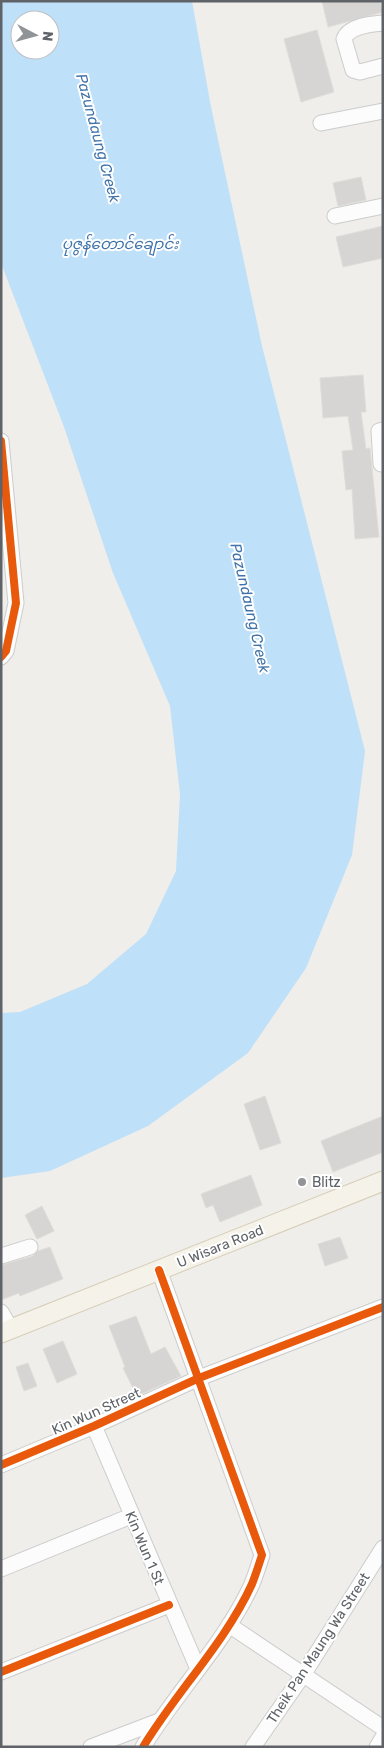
<svg xmlns="http://www.w3.org/2000/svg" width="384" height="1748" font-family="Rubik,'Noto Sans Myanmar',sans-serif">
<style>
.water{fill:#bfe0f9;fill-rule:evenodd}
.building{fill:#d6d5d3;stroke:#deddd9}
.lines{fill:none;stroke-linecap:round;stroke-linejoin:round}
.minor-casing{stroke:#cbcccc;stroke-width:17}
.major-casing{stroke:#d7ceb8;stroke-width:21}
.minor{stroke:#fdfcfc;stroke-width:15}
.major{stroke:#f4f2e9;stroke-width:19}
.cycleway-casing{stroke:#fff;stroke-width:11}
.cycleway{stroke:#e8590c;stroke-width:8}
.poi-dot{fill:#919496;stroke:#fff;stroke-width:2}
.labels{text-anchor:middle;stroke-width:4;stroke-linejoin:round;paint-order:stroke}
.poi-label{font-size:14px;fill:#5f6368;stroke:#fff;text-anchor:start}
.street-label{font-size:14px;fill:#5f6368;stroke:#fff}
.water-label{font-size:15px;font-style:italic;fill:#4174aa;stroke:#fff}
</style>
<rect width="100%" height="100%" fill="#efeeea"/>
<path class="water" d="M1,1h191l19,106 51,239 103,405 -13,104 -46,113 -58,85 -100,73 -98,45 -49,7v-165l19,-1 67,-28 59,-50 30,-63 4,-77 -10,-88 -57,-133 -49,-146 -63,-164zM20,20h30v30h-30z"/>
<path class="building" d="M322,1h58l3,11 -55,15z
M317,30l17,62 -33,10 -17,-63z
M361,177l5,23 -28,6 -5,-23z
M383,226v32l-40,9 -7,-30z
M363,375l3,37h-5l5,37 4,-1 9,89 -24,2 -3,-50 -6,1 -4,-39 11,-1 -5,-34 -25,2 -3,-40z
M265,1096l16,47 -21,7 -16,-46z
M383,1116v36l-50,20 -12,-31z
M251,1175l11,30 -42,17 -7,-17 -7,3 -5,-14z
M42,1206l12,25 -17,8 -12,-24z
M340,1237l8,21 -23,8 -7,-22z
M50,1247l13,32 -43,17 -1,-3 -18,7v-35l32,-9 5,-5z
M136,1316l15,38 14,-7 16,29 -44,20 -14,-28 2,-1 -16,-41z
M63,1341l14,33 -20,9 -14,-34z
M28,1363l9,23 -13,5 -8,-24z"/>
<g class="lines">
<g class="minor-casing">
<path id="minor" d="M383,23c-13,1 -34,3 -39,16l9,31 7,2 23,-6
M321,123l62,-12
M335,216l48,-10
M1,441l15,162 -10,48 -5,6
M381,464l-2,-33 4,-1
M1,1256l29,-9
M1,1312l10,17
M94,1426l104,243
M1,1465l93,-39 105,-48 184,-71
M1,1569l130,-53
M229,1625l154,103
M1,1672l168,-67
M91,1747l68,-26
M143,1747c34,-56 82,-104 109,-163 4,-10 7,-20 10,-29l-103,-285
M253,1747l50,-72 80,-127
M377,1747l6,-10"/>
</g>
<g class="major-casing">
<path id="major" d="M1,1333l382,-152"/>
</g>
<use href="#minor" class="minor"/>
<use href="#major" class="major"/>
<g class="cycleway-casing">
<path id="cycleway" d="M1,441l15,162 -10,48 -5,6
M1,1465l93,-39 105,-48 184,-71
M1,1672l168,-67
M143,1747c34,-56 82,-104 109,-163 4,-10 7,-20 10,-29l-103,-285"/>
</g>
<use href="#cycleway" class="cycleway"/>
</g>
<circle class="poi-dot" cx="302" cy="1182" r="5"/>
<g class="labels">
<g class="poi-label">
<text x="312" y="1187">Blitz</text>
</g>
<g class="street-label">
<text transform="translate(220 1246) rotate(-22)" y="5">U Wisara Road</text>
<text transform="translate(96 1411) rotate(-24)" y="5">Kin Wun Street</text>
<text transform="translate(145 1548) rotate(67)" y="5">Kin Wun 1 St</text>
<text transform="translate(318 1648) rotate(-57)" y="5">Theik Pan Maung Wa Street</text>
</g>
<g class="water-label">
<text transform="translate(98 138) rotate(75)" y="5">Pazundaung Creek</text>
<text x="120" y="249">ပုဇွန်တောင်ချောင်း</text>
<text transform="translate(250 608) rotate(77)" y="5">Pazundaung Creek</text>
</g>
</g>
<rect width="384" height="1748" fill="none" stroke="#5f6368" stroke-width="5"/>
<g transform="translate(35 35) rotate(96)"><circle r="24" fill="#ffffff" stroke="#bfc1c3"/>
<path d="M0-4L9 19L0 12L-9 19Z" fill="#919496"/>
<text y="-8" font-size="14" font-weight="bold" text-anchor="middle" fill="#5f6368">N</text>
</g>
</svg>
